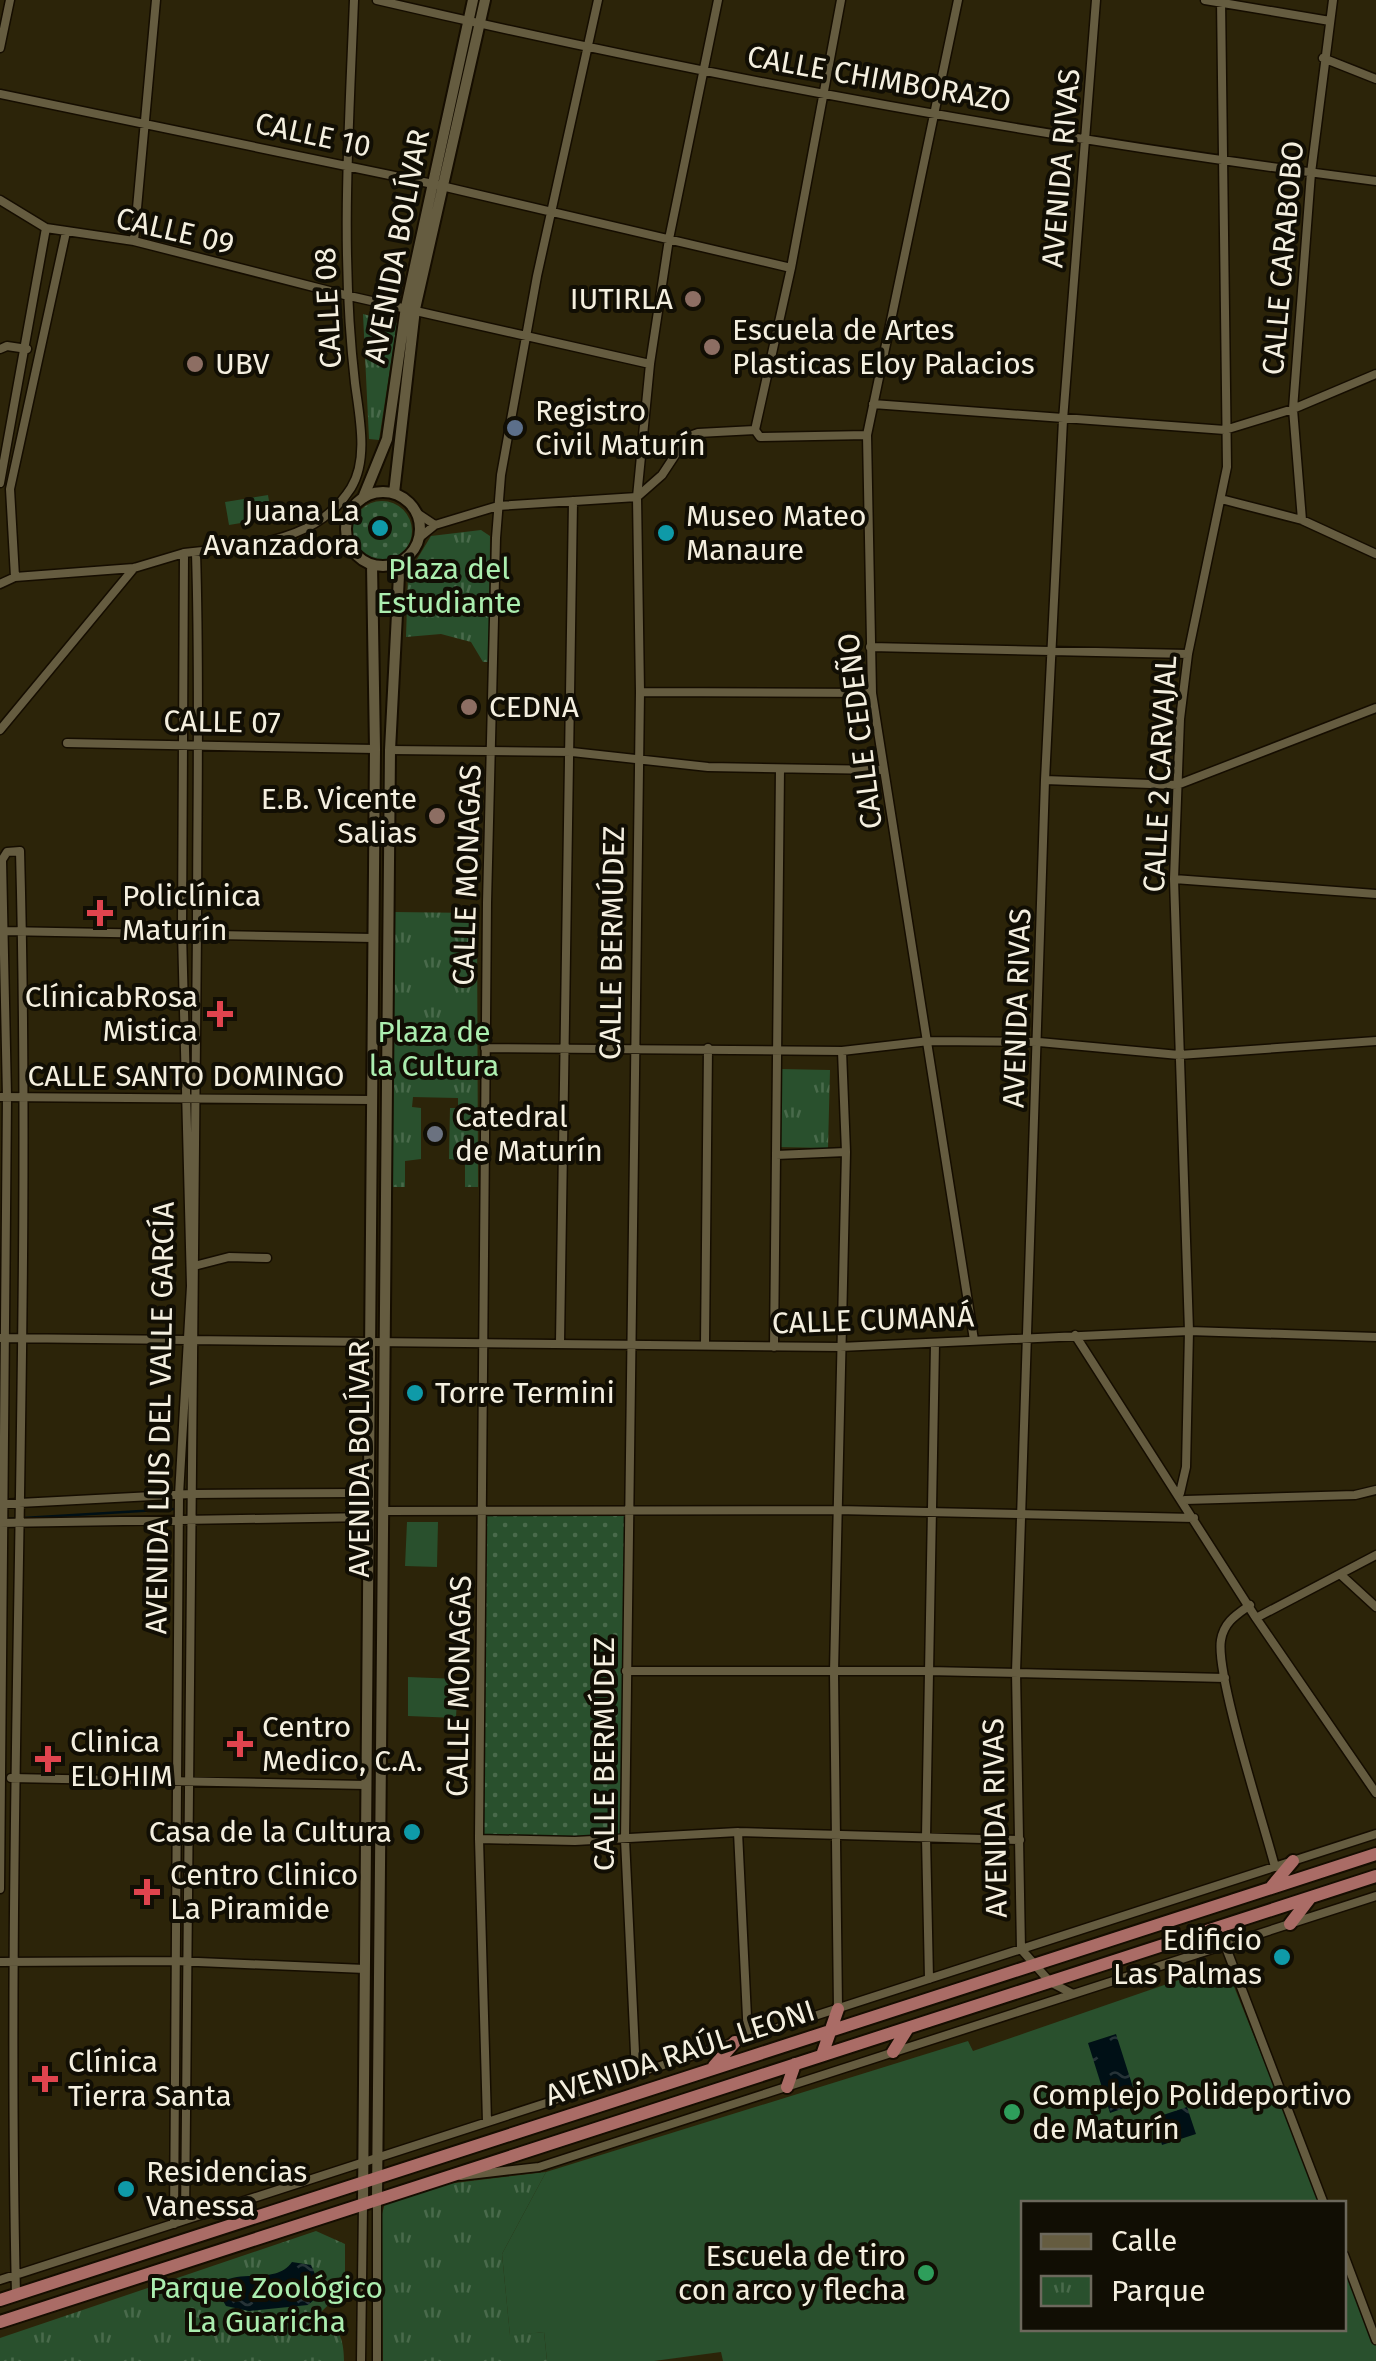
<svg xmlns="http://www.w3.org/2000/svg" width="1376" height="2361" font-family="'Fira Sans',sans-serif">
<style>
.grass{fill:url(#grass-dots)}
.park{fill:url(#park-tufts)}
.pitch{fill:#29502d}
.water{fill:url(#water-ripples)}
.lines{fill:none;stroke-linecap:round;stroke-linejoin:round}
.stream{stroke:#001016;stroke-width:2.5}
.minor-casing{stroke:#150d00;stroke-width:11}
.tertiary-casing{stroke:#150d00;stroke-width:14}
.trunk-casing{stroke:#150d00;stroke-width:16}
.minor{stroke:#655c40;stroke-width:8}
.tertiary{stroke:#655c40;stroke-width:10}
.trunk{stroke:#aa6c66;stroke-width:12}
.education-dot{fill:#8d6e63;stroke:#110e04;stroke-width:4}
.service-dot{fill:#5c6f8a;stroke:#110e04;stroke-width:4}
.culture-dot{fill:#0f9aa8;stroke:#110e04;stroke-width:4}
.health-dot{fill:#e0444e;stroke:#110e04;stroke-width:4}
.worship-dot{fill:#6b7280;stroke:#110e04;stroke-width:4}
.leisure-dot{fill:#2e9e5b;stroke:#110e04;stroke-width:4}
.labels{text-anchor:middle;stroke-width:8;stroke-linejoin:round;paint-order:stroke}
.street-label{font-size:30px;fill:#f4efdf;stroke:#110e04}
.poi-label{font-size:30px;fill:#f4efdf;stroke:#110e04;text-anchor:start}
.park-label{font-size:30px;fill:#abeeaf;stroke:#110e04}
</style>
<defs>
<pattern id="grass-dots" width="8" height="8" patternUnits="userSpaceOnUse" patternTransform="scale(2.5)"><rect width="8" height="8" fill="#29502d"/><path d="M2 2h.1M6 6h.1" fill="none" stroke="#496a4b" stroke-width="1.8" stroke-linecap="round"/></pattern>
<pattern id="park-tufts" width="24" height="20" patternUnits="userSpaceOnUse" patternTransform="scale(2.5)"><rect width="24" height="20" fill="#29502d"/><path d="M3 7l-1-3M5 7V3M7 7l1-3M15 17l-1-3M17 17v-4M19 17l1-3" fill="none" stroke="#496a4b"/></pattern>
<pattern id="water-ripples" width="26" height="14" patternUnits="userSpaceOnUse" patternTransform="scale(2.5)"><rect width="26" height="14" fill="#001016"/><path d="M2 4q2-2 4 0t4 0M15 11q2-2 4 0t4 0" fill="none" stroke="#263337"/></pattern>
</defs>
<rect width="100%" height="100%" fill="#2c2409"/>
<path class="grass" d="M352 531a30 30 0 1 1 60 0a30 30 0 1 1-60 0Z
M483,1511l144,2 -2,326h-146z"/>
<path class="park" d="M363,314l34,9 -18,117 -10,-1z
M481,530l9,6 -1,126h-6l-12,-20 -30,-8 -35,3 2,-63 23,-38z
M393,912l84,1 1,274h-13v-26l-16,-2 1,-51h8v-10l-45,-1 -1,10 9,1v51l-16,2v26h-17z
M779,1069l51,1 -2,78 -50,-1z
M546,2172l-44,82 8,81 34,-3 3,29h-164l-1,-147 3,-11 45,-17z
M316,2231l29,13v45l-24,23c17,14 23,26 23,49h-344v-23z"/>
<path class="pitch" d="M268,495l4,23 -43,7 -4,-23z
M407,1522h31l-1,45 -32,-1z
M408,1677l50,2 -2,39 -48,-2z
M1225,1964l96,239 -297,1v124h320v-68l32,81v20h-653l-2,-9 -67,9h-107l-3,-29 -34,4 -8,-82 44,-82 422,-131 5,10z"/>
<path class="water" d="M1116,2034l22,69 -28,10 -22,-70z
M1187,2107l9,27 -34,11 -8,-27z
M292,2262l19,3c7,15 12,29 -3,40l-59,6 -23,-5 -4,-7 4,-19c22,-9 51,3 66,-18z"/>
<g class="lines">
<path class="stream" d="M6,1519l169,-10"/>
<g class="minor-casing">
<path id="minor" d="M377,0c330,77 663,138 999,181
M958,0l-91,435 5,258 102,647
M1205,0l125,21
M0,48l10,-48
M1323,58l53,21
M0,94l433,90 358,84
M0,200l46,28 88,13 211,54 305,69
M134,241l22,-241
M0,349l7,-3 20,3
M873,404l352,26 68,-21 83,-35
M755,430l36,-162 50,-268
M755,430l5,7 107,-2
M0,483l46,-255
M1221,499l81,21 74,34
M417,513l18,12
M1302,520l-9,-111 18,-236 22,-173
M419,538l16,-13 63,-19 139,-9 25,-22 25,-38 11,-4 57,-3
M247,546c42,-8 80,-20 104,-58 18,-29 8,-73 4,-105 -15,-128 -6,-255 -1,-383
M268,546l64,-2 20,6
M15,577l-5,-88 56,-257
M0,584l15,-7 119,-9 50,-15 65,-7
M870,647l318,7
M640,692l232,1
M0,730l134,-162
M67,743l308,6
M390,750l182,2 136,15 175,3
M1045,780l132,5 199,-77
M1174,879l202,15
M3,931l370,7
M485,1048l357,3 87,-10 110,1 140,13 197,-14
M0,1097l371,3
M776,1155l70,-3
M198,1265l31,-8 38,1
M1075,1335l181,283 120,175
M1,1338l839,9 349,-16 187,6
M560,1342l13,-841
M705,1344l3,-296
M774,1347l6,-578
M1180,1493l6,-26 3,-136 -15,-452 6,-160 8,-65 39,-187 -6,-467
M1185,1500l170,-5 21,-5
M0,1504l191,-10 166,-1
M383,1511l454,-1 357,8
M0,1523l370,-6
M1340,1574l36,33
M1250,1605c-14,10 -26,17 -29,35 -6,34 43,184 54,227
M1256,1618l120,-63
M626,1671h302l297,7
M11,1778l355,7
M738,1832l10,206
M479,1839l96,2 163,-9 282,8
M0,1889l7,-792 -5,-237 5,-8 13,-1c13,481 -15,963 -4,1444
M1225,1945l99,259
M0,1962l175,-1 190,8
M929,1979l-3,-142 9,-493
M1073,1994l-23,-12 -29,-33 -5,-277 29,-892 18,-360 33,-420
M838,2009l-4,-337 12,-520 -4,-101
M636,2074l-11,-235 15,-1147 -3,-195 13,-133 19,-125 49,-239
M487,2122l-8,-283 8,-936 9,-365 5,-63 36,-199 61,-276
M461,2176l78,-9 837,-271
M185,2220c0,-430 12,-860 12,-1290 0,-126 3,-252 -1,-377
M174,2224l5,-729 12,-209 -9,-354 2,-379
M1344,2255l32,85
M0,2280l1376,-446
M361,2361l2,-157
M377,2361v-160"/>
</g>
<g class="tertiary-casing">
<path id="tertiary" d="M346 529a37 37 0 1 1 74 0a37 37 0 1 1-74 0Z
M394,493l21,-184 70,-309
M363,498l24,-59 19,-132 67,-307
M377,2200l13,-1450 9,-175 6,-16
M363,2204l12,-1455 -3,-184"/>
</g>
<g class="trunk-casing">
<path id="trunk" d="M1272,1886l21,-25
M1290,1924l20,-26
M893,2052l15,-24
M822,2055l16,-46
M714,2066l21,-24
M787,2087l8,-23
M0,2300l1376,-446
M0,2322l1376,-446"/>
</g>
<use href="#minor" class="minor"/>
<use href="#tertiary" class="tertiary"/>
<use href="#trunk" class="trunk"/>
</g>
<g class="education-dot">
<circle cx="693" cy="299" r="10"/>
<circle cx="712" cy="347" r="10"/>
<circle cx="195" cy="364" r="10"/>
<circle cx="469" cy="707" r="10"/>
<circle cx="437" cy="816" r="10"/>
</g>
<circle class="service-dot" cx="515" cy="428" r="10"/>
<g class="culture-dot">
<circle cx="380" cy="528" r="10"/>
<circle cx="666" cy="533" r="10"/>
<circle cx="415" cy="1393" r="10"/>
<circle cx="412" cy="1832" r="10"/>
<circle cx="1282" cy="1957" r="10"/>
<circle cx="126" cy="2189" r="10"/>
</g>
<g class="health-dot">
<path d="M95 898h10v10h10v10h-10v10h-10v-10h-10v-10h10z"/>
<path d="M215 999h10v10h10v10h-10v10h-10v-10h-10v-10h10z"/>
<path d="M235 1729h10v10h10v10h-10v10h-10v-10h-10v-10h10z"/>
<path d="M43 1744h10v10h10v10h-10v10h-10v-10h-10v-10h10z"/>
<path d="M142 1877h10v10h10v10h-10v10h-10v-10h-10v-10h10z"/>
<path d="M40 2064h10v10h10v10h-10v10h-10v-10h-10v-10h10z"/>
</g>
<circle class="worship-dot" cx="435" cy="1134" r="10"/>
<g class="leisure-dot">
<circle cx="1012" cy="2112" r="10"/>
<circle cx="926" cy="2273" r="10"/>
</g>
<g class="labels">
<g class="street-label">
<text transform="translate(879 79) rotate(10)" y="10">CALLE CHIMBORAZO</text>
<text transform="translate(313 135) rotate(12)" y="10">CALLE 10</text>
<text transform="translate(1061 168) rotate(-85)" y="10">AVENIDA RIVAS</text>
<text transform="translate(175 231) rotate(13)" y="10">CALLE 09</text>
<text transform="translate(397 246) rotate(-79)" y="10">AVENIDA BOLÍVAR</text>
<text transform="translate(1283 258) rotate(-85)" y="10">CALLE CARABOBO</text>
<text transform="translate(328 308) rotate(-93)" y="10">CALLE 08</text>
<text transform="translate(222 722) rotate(1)" y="10">CALLE 07</text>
<text transform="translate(860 731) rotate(-97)" y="10">CALLE CEDEÑO</text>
<text transform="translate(1160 774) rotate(-87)" y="10">CALLE 2 CARVAJAL</text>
<text transform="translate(467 875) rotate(-88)" y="10">CALLE MONAGAS</text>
<text transform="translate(612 943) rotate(-89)" y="10">CALLE BERMÚDEZ</text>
<text transform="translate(1017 1008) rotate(-88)" y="10">AVENIDA RIVAS</text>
<text x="186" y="1086">CALLE SANTO DOMINGO</text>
<text transform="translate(873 1320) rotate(-2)" y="10">CALLE CUMANÁ</text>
<text transform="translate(160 1418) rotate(-89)" y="10">AVENIDA LUIS DEL VALLE GARCÍA</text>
<text transform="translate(359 1459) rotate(-90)" y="10">AVENIDA BOLÍVAR</text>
<text transform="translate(459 1686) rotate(-89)" y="10">CALLE MONAGAS</text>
<text transform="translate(604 1754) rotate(-90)" y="10">CALLE BERMÚDEZ</text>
<text transform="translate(995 1818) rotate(-91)" y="10">AVENIDA RIVAS</text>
<text transform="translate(680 2053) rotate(-18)" y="10">AVENIDA RAÚL LEONI</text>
</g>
<g class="poi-label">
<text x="673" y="309" text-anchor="end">IUTIRLA</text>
<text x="732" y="340">Escuela de Artes<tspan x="732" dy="34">Plasticas Eloy Palacios</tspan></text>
<text x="215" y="374">UBV</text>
<text x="535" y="421">Registro<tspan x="535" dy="34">Civil Maturín</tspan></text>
<text x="360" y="521" text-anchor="end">Juana La<tspan x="360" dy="34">Avanzadora</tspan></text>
<text x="686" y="526">Museo Mateo<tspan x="686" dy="34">Manaure</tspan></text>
<text x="489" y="717">CEDNA</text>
<text x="417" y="809" text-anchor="end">E.B. Vicente<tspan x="417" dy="34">Salias</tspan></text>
<text x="122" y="906">Policlínica<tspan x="122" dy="34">Maturín</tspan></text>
<text x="198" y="1007" text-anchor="end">ClínicabRosa<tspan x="198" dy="34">Mistica</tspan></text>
<text x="455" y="1127">Catedral<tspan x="455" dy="34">de Maturín</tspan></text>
<text x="435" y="1403">Torre Termini</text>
<text x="262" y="1737">Centro<tspan x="262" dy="34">Medico, C.A.</tspan></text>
<text x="70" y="1752">Clinica<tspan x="70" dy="34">ELOHIM</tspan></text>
<text x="392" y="1842" text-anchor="end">Casa de la Cultura</text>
<text x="170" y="1885">Centro Clinico<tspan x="170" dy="34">La Piramide</tspan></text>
<text x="1262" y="1950" text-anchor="end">Edificio<tspan x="1262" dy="34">Las Palmas</tspan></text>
<text x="68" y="2072">Clínica<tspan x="68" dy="34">Tierra Santa</tspan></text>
<text x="1032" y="2105">Complejo Polideportivo<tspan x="1032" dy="34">de Maturín</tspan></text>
<text x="146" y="2182">Residencias<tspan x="146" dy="34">Vanessa</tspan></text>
<text x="906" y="2266" text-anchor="end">Escuela de tiro<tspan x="906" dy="34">con arco y flecha</tspan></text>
</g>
<g class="park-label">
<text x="449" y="579">Plaza del<tspan x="449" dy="34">Estudiante</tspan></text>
<text x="434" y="1042">Plaza de<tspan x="434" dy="34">la Cultura</tspan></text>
<text x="266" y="2298">Parque Zoológico<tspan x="266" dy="34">La Guaricha</tspan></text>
</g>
</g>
<rect x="1021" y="2201" width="325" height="130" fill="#110e04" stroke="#6c685c" stroke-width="2.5"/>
<rect x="1041" y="2234" width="50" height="15" fill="#655c40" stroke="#6c685c" stroke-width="2.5"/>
<text x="1111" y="2251" font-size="30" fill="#f4efdf">Calle</text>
<rect x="1041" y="2276" width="50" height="30" fill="url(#park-tufts)" stroke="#6c685c" stroke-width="2.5"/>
<text x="1111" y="2301" font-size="30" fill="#f4efdf">Parque</text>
</svg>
